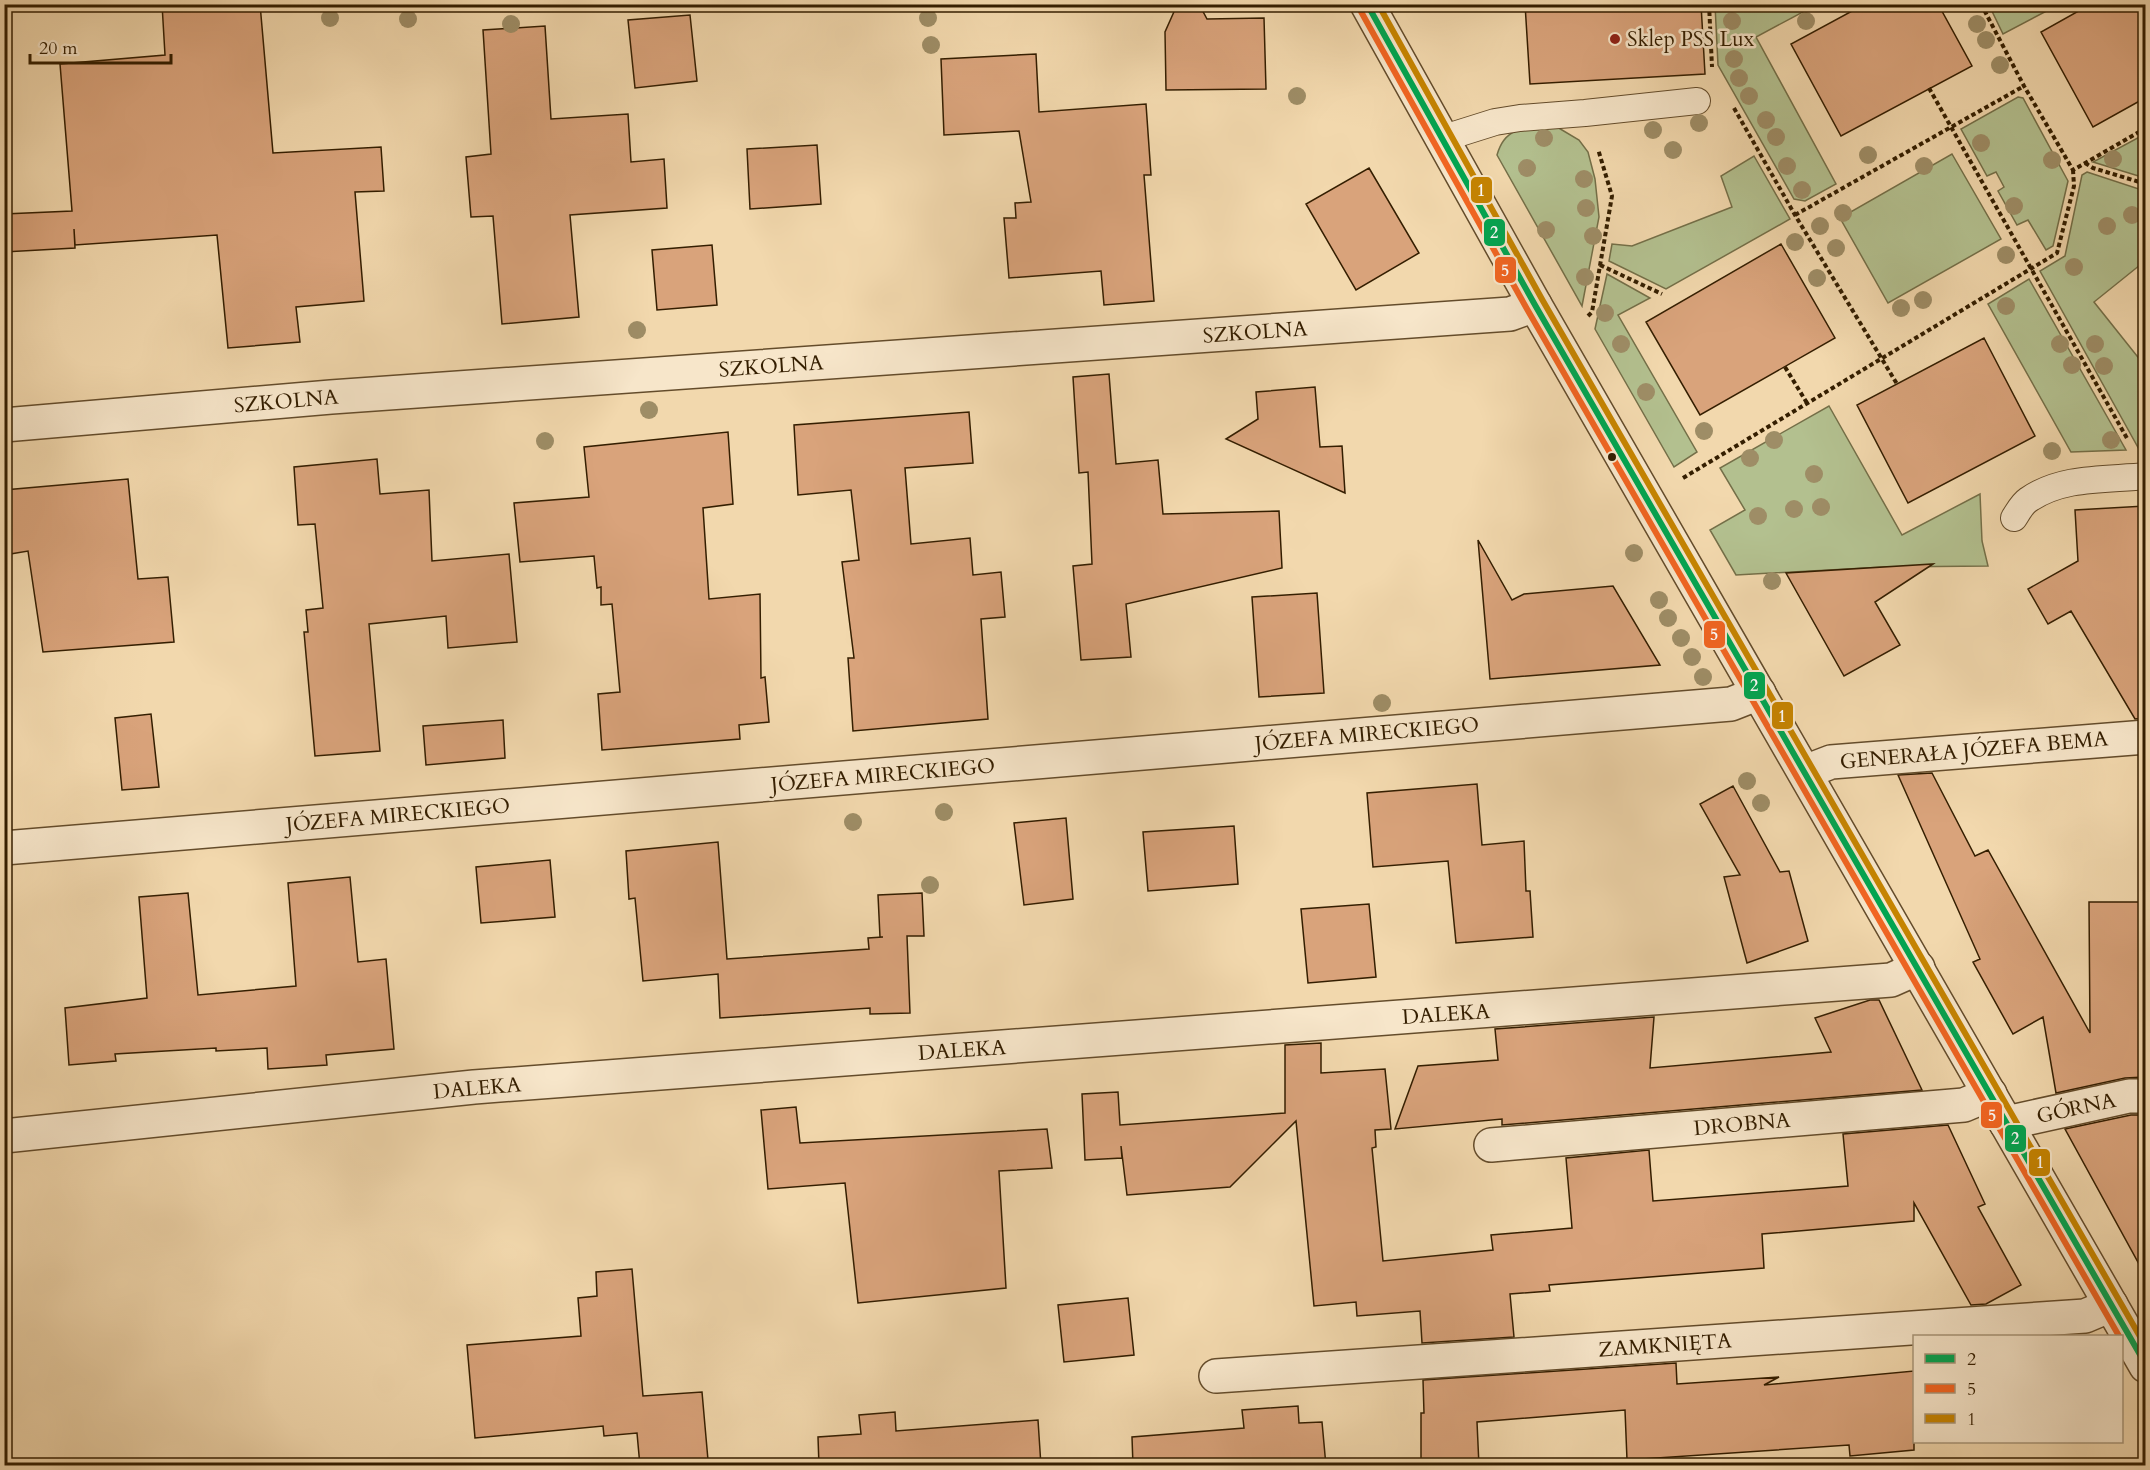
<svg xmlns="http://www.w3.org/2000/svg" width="2150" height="1470" font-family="Cardo,serif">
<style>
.green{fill:#b3c08f;stroke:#746f48;stroke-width:1.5}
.building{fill:#d9a37b;stroke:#341e00;stroke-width:1.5}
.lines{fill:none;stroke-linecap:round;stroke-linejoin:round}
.service-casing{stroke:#644c2b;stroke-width:28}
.minor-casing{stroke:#644c2b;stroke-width:36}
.tertiary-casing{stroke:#644c2b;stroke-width:36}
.path{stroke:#341e00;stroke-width:4;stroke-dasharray:4.5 3;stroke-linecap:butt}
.service{stroke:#f7e6ca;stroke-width:26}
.minor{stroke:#f7e6ca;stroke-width:33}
.tertiary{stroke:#f7e6ca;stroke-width:33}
.bus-1-casing{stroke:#f7e6ca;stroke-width:10}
.bus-2-casing{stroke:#f7e6ca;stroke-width:10}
.bus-3-casing{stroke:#f7e6ca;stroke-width:10}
.bus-1{stroke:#00a651;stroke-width:6}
.bus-2{stroke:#f26522;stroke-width:6}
.bus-3{stroke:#c68400;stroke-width:6}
.tree{fill:#9e8d66}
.poi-dot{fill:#8f2418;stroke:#f7e6ca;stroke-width:2}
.bus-dot{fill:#341e00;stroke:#f7e6ca;stroke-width:2}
.labels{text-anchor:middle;stroke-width:5;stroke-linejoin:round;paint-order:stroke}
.poi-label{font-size:21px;fill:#341e00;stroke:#f7e6ca;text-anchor:start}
.street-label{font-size:21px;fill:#341e00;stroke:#f7e6ca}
.line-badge{stroke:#f7e6ca;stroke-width:2}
.badge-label{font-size:16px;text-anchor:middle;font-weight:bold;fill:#fff}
</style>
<rect width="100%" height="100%" fill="#f2d8ad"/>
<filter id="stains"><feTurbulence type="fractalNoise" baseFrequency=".00333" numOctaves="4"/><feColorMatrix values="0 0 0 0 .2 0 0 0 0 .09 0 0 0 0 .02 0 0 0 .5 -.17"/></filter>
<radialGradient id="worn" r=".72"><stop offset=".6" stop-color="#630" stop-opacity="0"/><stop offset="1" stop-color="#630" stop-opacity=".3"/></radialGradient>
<path class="green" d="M1715,5h101l-60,32 80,147 -31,17 -11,-2 -76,-134z
M1989,5h69l-55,29z
M2018,97l5,1 45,83 -15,65 -7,4 -18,-30 -11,5 -19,-34 6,-4 -8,-15 -9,4 -26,-47z
M1557,127l22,13 9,12 7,27 4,38 -17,89 -85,-151c9,-32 32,-26 60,-28z
M2145,134v44l-52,-16z
M1952,154l49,85 -113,64 -48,-85z
M1754,156l36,63 -124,70 -57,-28 3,-17 20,2 100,-39 -11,-31z
M2087,172l58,19v70l-51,41 51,64v85h-5l-100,-180 25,-15 17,-81z
M1607,274l43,24 -32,17 79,137 -23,15 -79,-138z
M2029,279l97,171 -55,2 -83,-148z
M1829,406l73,129 78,-41 2,47 6,25 -104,1 -148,8 -26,-45 35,-20 -25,-42z"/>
<path class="building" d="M162,4h98l13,149 108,-6 3,44 -29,1 9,109 -68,6 4,35 -72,6 -11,-113 -142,10 -1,-16 1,19 -71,4v-38l68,-3 -12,-147 105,-9z
M1525,4h176l4,70 -175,10z
M1865,4h73l34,62 -131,70 -50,-92z
M2091,4h54v94l-52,29 -52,-95z
M1177,5l23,1 7,13 57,-1 2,71 -100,1 -1,-58z
M690,15l7,66 -62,7 -7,-68z
M545,26l6,93 77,-5 3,48 33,-3 3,49 -97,7 9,102 -77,7 -9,-108 -22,1 -5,-60 25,-3 -8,-124z
M1036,54l3,58 107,-8 5,71h-7l10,126 -50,4 -3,-34 -92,7 -5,-60h12l-1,-15 16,-1 -12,-71 -75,4 -3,-76z
M817,145l4,59 -71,5 -3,-60z
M1369,168l50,85 -63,37 -50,-86z
M1781,244l54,94 -135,77 -54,-93z
M712,245l5,60 -60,5 -5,-60z
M1984,338l51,98 -127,67 -51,-98z
M1109,374l7,90 42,-4 5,54 116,-3 3,57 -156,36 5,53 -50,3 -8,-94 19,-2 -4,-92 -9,1 -6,-96z
M1315,387l5,60 22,-1 3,47 -119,-54 32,-20 -2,-27z
M969,412l4,51 -68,5 6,76 59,-6 3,37 28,-3 4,45 -24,2 7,100 -135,12 -5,-73h6l-12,-96 17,-2 -8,-70 -53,5 -4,-70z
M728,432l5,72 -30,4 6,91 51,-5 1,84 4,-1 4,45 -30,3 1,14 -138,11 -4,-56 22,-2 -8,-88 -11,1v-18l-4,1 -3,-32 -74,6 -6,-59 75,-6 -5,-50z
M377,459l3,35 49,-4 3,71 77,-7 8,88 -69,6 -2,-32 -77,8 11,127 -65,5 -11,-124h4l-2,-22 17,-2 -8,-84 -17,1 -4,-58z
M128,479l10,100 30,-2 6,65 -131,10 -15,-101 -24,4v-65z
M2145,506v212l-10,1 -64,-108 -23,13 -20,-35 50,-28 -3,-51z
M1478,540l34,60 12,-6 89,-8 47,79 -170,14z
M1933,564l-58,38 25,43 -56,31 -58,-103z
M1317,593l7,100 -65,4 -7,-100z
M151,714l8,73 -37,3 -7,-72z
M503,720l2,38 -79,7 -3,-39z
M1932,773l43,83 13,-6 102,183 -1,-131h56v175l-20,1 -69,15 -13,-76 -30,17 -40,-72 7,-3 -82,-184z
M1477,784l5,61 42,-4 2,50h4l3,46 -77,6 -8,-82 -75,6 -6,-74z
M1733,786l47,86 9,-1 19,70 -61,22 -23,-86 16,-2 -40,-71z
M1066,818l7,81 -49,6 -10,-82z
M1234,826l4,58 -90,7 -5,-59z
M718,842l9,117 142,-10 -1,-11 15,-1h-3l-2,-42 44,-2 2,43h-17l3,77 -40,1v-6l-150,10 -2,-44 -75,7 -8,-83 -6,1 -3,-48z
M550,860l5,57 -74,6 -5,-56z
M350,877l8,85 28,-3 8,90 -68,6 1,10 -59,4 -1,-21 -51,3v-3l-101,6 1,7 -47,4 -4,-57 82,-10 -8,-101 49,-4 10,102 98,-9 -8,-103z
M1369,904l7,73 -68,6 -7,-74z
M1870,1000h9l43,90 -420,35v-6l-107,10 23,-63 80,-6 -3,-31 159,-12 -4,51 181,-16 -16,-34z
M1321,1043v30l64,-4 6,60 -16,1 1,17 -4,1 11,113 110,-11 -2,-15 81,-7 -6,-70 83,-8 4,51 195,-15 -5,-52 105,-9 37,79 -7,3 43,78 -35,19 -15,1 -57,-102v18l-152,13 2,34 -215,17 1,6 -40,3 4,43 -92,6 -2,-32 -63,5 -1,-14 -42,4 -18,-185 -66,66 -103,8 -6,-49 1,12 -37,2 -3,-66 36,-2 2,33 165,-12v-68z
M796,1107l4,36 247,-14 5,39 -53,3 7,117 -148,15 -13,-120 -77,6 -7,-79z
M2131,1115h14v160l-80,-146z
M632,1269l11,127 59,-4 6,68 -68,6 -3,-33 -33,3 -1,-10 -128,12 -8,-93 114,-9 -3,-38 19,-2 -1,-24z
M1128,1298l6,57 -70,7 -6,-57z
M1676,1363l1,21 102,-7 -15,8 150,-14v79l-64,6 -1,-11 -222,15 -2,-50 -148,12 2,44h-58v-53h3l-1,-33z
M1298,1406l1,17 23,-1 4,44h-193l-1,-29 112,-9 -2,-18z
M895,1412l1,19 142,-11 3,46h-222l-1,-29 43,-3 -2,-19z"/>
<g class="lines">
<g class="service-casing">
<path id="service" d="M1441,139l54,-17 25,-4 65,-5 112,-12
M2014,518c4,-6 8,-14 14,-18 34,-24 79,-20 118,-24"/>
</g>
<g class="minor-casing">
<path id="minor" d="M4,425l327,-28 1179,-83 25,-9
M1805,772l26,-10 315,-25
M4,848l1727,-144 28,-11
M2006,1123l123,-27h17
M4,1136l470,-49 1417,-107 27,-12
M1491,1145l473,-40 26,-11
M1216,1376l869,-60 26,-11"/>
</g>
<g class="tertiary-casing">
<path id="tertiary" d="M1367,4l168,301 611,1061"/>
</g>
<path class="path" d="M1709,4l3,63
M1981,4l43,82 49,84 73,-42
M1929,88l199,352
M1734,108l61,107 102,169
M2085,163l8,5 53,16
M1795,215l229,-129
M1600,265l62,29
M1588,316l4,-4 20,-116 -14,-47
M1785,367l22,36
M1683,478l374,-225 17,-67 -1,-16"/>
<use href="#service" class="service"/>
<use href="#minor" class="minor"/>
<use href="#tertiary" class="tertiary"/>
<g class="bus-1-casing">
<path id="bus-1" d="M1367,4l168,301 611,1060"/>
</g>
<g class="bus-2-casing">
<path id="bus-2" d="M1359,8l168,301 592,1027"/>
</g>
<g class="bus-3-casing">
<path id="bus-3" d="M1378,4l165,297 603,1046"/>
</g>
<use href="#bus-1" class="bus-1"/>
<use href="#bus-2" class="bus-2"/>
<use href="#bus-3" class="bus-3"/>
</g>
<g class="tree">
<circle cx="330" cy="18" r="9"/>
<circle cx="928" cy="18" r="9"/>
<circle cx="408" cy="19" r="9"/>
<circle cx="1732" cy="21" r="9"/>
<circle cx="1806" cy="21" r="9"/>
<circle cx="511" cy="24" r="9"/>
<circle cx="1977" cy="24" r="9"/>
<circle cx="1986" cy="40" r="9"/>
<circle cx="931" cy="45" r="9"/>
<circle cx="1734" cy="59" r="9"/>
<circle cx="2000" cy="65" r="9"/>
<circle cx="1739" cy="78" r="9"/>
<circle cx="1297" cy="96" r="9"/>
<circle cx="1749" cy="96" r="9"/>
<circle cx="1766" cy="120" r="9"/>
<circle cx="1699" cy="123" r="9"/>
<circle cx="1653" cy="130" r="9"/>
<circle cx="1776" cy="137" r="9"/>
<circle cx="1544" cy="138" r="9"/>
<circle cx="1981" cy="143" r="9"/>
<circle cx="1673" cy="150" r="9"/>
<circle cx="1868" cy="155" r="9"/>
<circle cx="2113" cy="159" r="9"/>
<circle cx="2052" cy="160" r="9"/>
<circle cx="1787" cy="166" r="9"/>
<circle cx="1924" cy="166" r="9"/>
<circle cx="1527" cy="168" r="9"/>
<circle cx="1584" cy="179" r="9"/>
<circle cx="1802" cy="190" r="9"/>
<circle cx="2014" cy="206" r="9"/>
<circle cx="1586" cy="208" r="9"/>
<circle cx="1843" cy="213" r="9"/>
<circle cx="2132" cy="215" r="9"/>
<circle cx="1820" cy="226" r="9"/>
<circle cx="2107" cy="226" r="9"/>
<circle cx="1546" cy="230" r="9"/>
<circle cx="1593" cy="236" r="9"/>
<circle cx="1795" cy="242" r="9"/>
<circle cx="1836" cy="248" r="9"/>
<circle cx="2006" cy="255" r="9"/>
<circle cx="2074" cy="267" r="9"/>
<circle cx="1585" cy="277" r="9"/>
<circle cx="1817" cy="278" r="9"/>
<circle cx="1923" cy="300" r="9"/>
<circle cx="2006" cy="306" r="9"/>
<circle cx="1901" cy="308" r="9"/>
<circle cx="1605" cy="313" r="9"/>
<circle cx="637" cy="330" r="9"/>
<circle cx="1621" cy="344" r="9"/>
<circle cx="2060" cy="344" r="9"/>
<circle cx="2095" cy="344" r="9"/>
<circle cx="2072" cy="365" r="9"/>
<circle cx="2104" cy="366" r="9"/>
<circle cx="1646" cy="392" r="9"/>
<circle cx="649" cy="410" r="9"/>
<circle cx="1704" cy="431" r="9"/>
<circle cx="1774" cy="440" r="9"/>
<circle cx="2111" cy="440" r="9"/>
<circle cx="545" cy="441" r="9"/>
<circle cx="2052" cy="451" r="9"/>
<circle cx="1750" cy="458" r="9"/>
<circle cx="1814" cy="474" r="9"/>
<circle cx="1821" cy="507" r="9"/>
<circle cx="1794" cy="509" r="9"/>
<circle cx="1758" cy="516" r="9"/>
<circle cx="1634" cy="553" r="9"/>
<circle cx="1772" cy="581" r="9"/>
<circle cx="1659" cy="600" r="9"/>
<circle cx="1668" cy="618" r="9"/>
<circle cx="1681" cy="638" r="9"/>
<circle cx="1692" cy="657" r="9"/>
<circle cx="1703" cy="677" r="9"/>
<circle cx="1382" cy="703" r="9"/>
<circle cx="1747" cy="781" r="9"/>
<circle cx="1761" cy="803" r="9"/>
<circle cx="944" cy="812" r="9"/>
<circle cx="853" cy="822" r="9"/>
<circle cx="930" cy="885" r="9"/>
</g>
<circle class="poi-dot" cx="1615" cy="39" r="6"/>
<circle class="bus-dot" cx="1612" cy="457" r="5"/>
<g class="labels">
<g class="poi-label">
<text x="1627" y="46">Sklep PSS Lux</text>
</g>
<g class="street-label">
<text transform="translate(1255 332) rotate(-4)" y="7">SZKOLNA</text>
<text transform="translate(771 366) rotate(-4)" y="7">SZKOLNA</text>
<text transform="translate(286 401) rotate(-5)" y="7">SZKOLNA</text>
<text transform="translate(1367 734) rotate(-5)" y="7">JÓZEFA MIRECKIEGO</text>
<text transform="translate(1974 750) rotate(-5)" y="7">GENERAŁA JÓZEFA BEMA</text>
<text transform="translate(883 775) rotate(-5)" y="7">JÓZEFA MIRECKIEGO</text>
<text transform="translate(398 815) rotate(-5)" y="7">JÓZEFA MIRECKIEGO</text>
<text transform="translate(1446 1014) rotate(-4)" y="7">DALEKA</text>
<text transform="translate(962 1050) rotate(-4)" y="7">DALEKA</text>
<text transform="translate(477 1088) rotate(-5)" y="7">DALEKA</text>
<text transform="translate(2076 1108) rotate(-12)" y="7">GÓRNA</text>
<text transform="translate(1742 1124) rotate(-5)" y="7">DROBNA</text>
<text transform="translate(1665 1345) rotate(-4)" y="7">ZAMKNIĘTA</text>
</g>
</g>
<g class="line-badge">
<rect x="1470" y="176" width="23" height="28" rx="6" fill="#c68400"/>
<rect x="1483" y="218" width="23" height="29" rx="6" fill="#00a651"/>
<rect x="1494" y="256" width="23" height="28" rx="6" fill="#f26522"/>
<rect x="1703" y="620" width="23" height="29" rx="6" fill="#f26522"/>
<rect x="1743" y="671" width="23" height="29" rx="6" fill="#00a651"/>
<rect x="1771" y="701" width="23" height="29" rx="6" fill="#c68400"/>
<rect x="1980" y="1101" width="23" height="28" rx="6" fill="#f26522"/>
<rect x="2004" y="1124" width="23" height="29" rx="6" fill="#00a651"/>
<rect x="2028" y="1148" width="23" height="29" rx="6" fill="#c68400"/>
</g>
<g class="badge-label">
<text x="1481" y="196">1</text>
<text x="1494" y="238">2</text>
<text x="1505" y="276">5</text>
<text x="1714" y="640">5</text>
<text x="1754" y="691">2</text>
<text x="1782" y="722">1</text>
<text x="1992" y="1121">5</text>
<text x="2015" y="1144">2</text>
<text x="2040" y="1168">1</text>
</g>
<rect width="2150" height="1470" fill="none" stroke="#f2d8ad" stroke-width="24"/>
<rect x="6" y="6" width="2138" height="1458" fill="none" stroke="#341e00" stroke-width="3"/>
<rect x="12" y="12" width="2126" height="1446" fill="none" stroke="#341e00" stroke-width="1.5"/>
<rect x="1913" y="1335" width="210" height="108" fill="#f7e6ca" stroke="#a99679" stroke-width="1.5"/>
<rect x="1925" y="1354" width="30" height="9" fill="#00a651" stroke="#a99679" stroke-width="1.5"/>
<text x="1967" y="1365" font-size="18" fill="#341e00">2</text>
<rect x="1925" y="1384" width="30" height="9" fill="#f26522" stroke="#a99679" stroke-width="1.5"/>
<text x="1967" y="1395" font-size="18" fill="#341e00">5</text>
<rect x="1925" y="1414" width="30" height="9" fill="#c68400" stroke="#a99679" stroke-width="1.5"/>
<text x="1967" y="1425" font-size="18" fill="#341e00">1</text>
<path d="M30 54v9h141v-9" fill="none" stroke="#341e00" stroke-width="3"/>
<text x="39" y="54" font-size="18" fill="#341e00" stroke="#f7e6ca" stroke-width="4.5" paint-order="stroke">20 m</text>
<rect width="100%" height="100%" filter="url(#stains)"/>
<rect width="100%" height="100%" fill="url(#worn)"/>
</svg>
